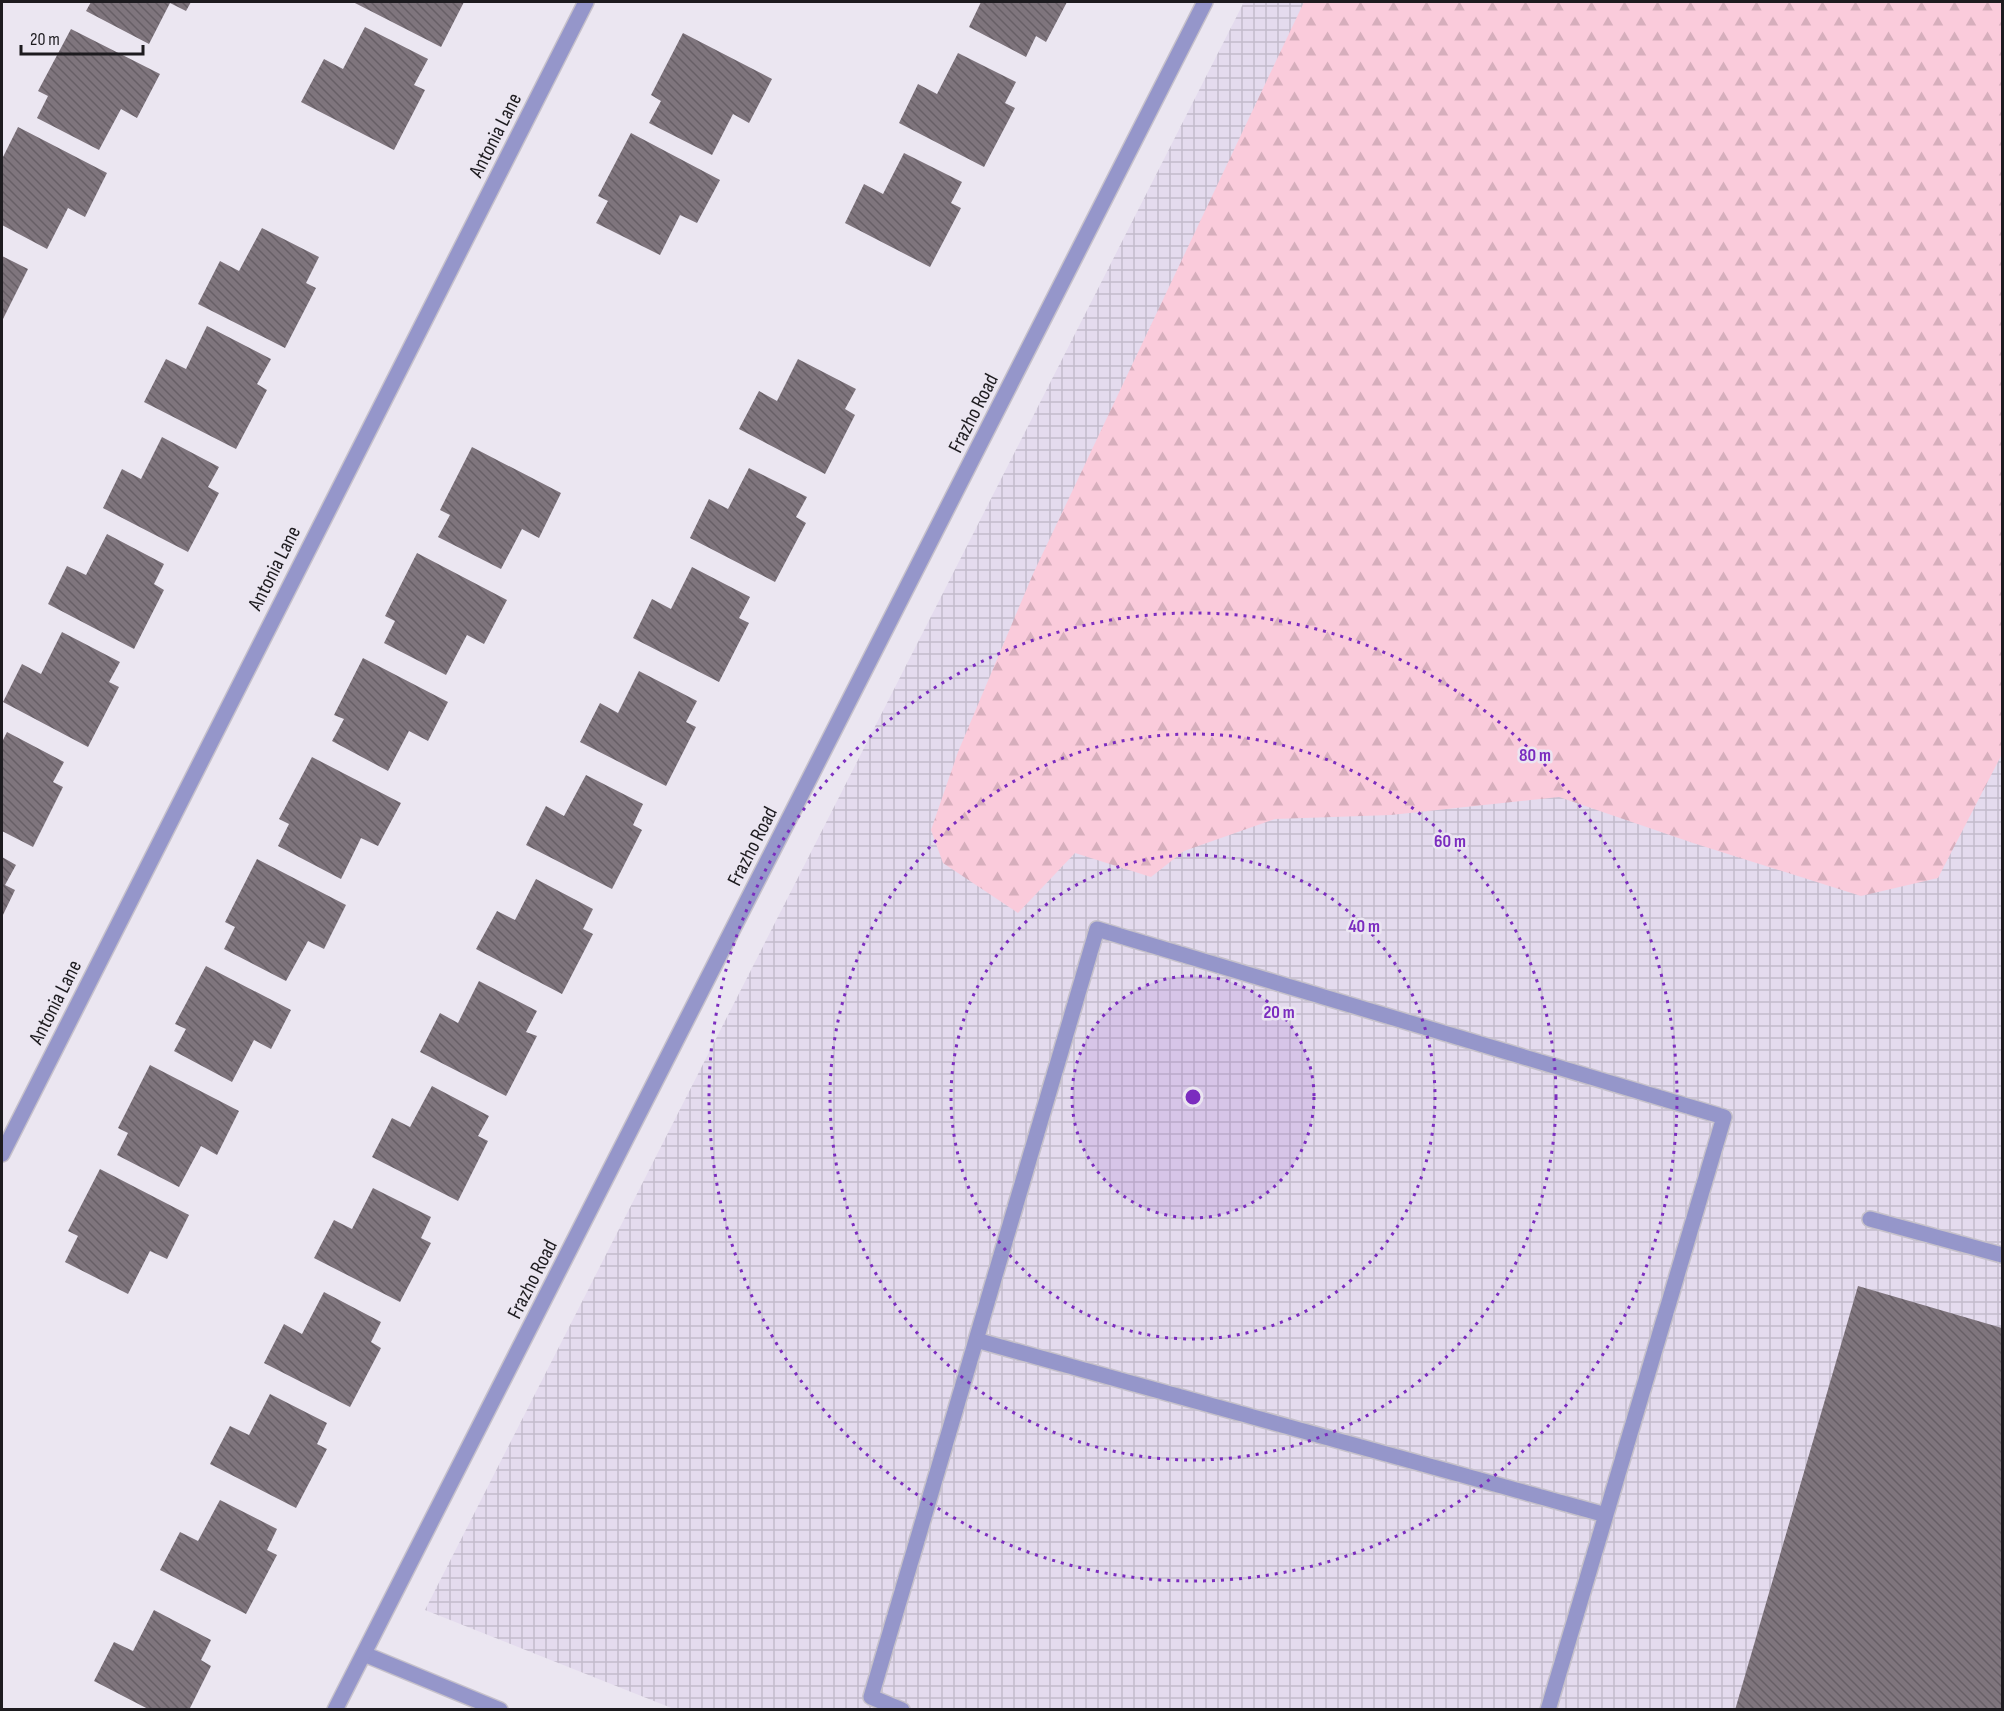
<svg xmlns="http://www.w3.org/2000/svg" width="2004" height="1711" font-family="'Sofia Sans Condensed',sans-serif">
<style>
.industrial{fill:url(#industrial-grid)}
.forest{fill:url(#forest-firs)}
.building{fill:url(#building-back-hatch)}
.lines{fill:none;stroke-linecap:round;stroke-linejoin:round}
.service-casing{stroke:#c6c1cb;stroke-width:18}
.minor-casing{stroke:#c6c1cb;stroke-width:18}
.service{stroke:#9596ca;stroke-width:15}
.minor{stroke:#9596ca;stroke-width:15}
.ring{fill:none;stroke:#7b2cbf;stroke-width:3;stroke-dasharray:3 6}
.labels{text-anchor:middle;stroke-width:5;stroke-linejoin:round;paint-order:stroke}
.street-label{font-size:21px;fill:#1d1b1f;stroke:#ebe6f1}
.centre{fill:#7b2cbf;stroke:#ebe6f1;stroke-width:3}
.ring-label{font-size:18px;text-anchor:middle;font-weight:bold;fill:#7b2cbf;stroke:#ebe6f1;stroke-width:5;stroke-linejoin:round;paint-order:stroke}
</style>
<defs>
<pattern id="industrial-grid" width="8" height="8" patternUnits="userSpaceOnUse" patternTransform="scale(1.5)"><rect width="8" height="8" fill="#e4dbee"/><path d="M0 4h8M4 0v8" fill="none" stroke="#c3bbcc"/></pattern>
<pattern id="forest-firs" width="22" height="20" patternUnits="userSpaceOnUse" patternTransform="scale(1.5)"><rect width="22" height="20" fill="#facbdb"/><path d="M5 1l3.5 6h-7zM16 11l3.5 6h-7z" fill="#d6aebc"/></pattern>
<pattern id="building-back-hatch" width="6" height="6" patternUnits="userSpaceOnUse" patternTransform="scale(1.5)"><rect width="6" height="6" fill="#7f757d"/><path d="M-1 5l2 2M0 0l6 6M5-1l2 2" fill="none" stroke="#675f66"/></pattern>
</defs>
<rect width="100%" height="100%" fill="#ebe6f1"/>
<path class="industrial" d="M1244,2h758v1707h-1328l-249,-99z"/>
<path class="forest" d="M1304,2h698v752l-64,124 -77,18 -168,-53 -134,-46 -168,18 -116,4 -91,32 -33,26 -76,-24 -57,60 -75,-50 -12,-33 27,-78 75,-178z"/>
<path class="building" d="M91,2h100l-5,9 -16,-8 -21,41 -63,-33z
M353,2h111l-23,45z
M981,2h86l-21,40 -10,-6 -10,21 -57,-30z
M365,27l63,32 -14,26 11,5 -31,60 -93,-48 23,-43 19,10z
M71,29l89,45 -23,44 -16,-9 -22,41 -62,-32 11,-22 -10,-5z
M683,33l89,46 -23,44 -16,-9 -21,41 -63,-32 12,-22 -10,-6z
M958,53l58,29 -11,21 10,5 -31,59 -85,-44 19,-39 19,10z
M18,127l89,46 -22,44 -17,-9 -21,41 -45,-24v-66z
M631,133l89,47 -23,43 -17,-8 -20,40 -64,-32 12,-22 -10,-5z
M904,153l58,29 -11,21 10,5 -31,59 -85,-44 19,-39 19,10z
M262,228l57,29 -13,26 10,5 -31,60 -87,-44 22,-43 19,10z
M2,256l26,13 -26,52z
M207,326l64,33 -14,25 10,6 -31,59 -92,-47 22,-43 20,10z
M798,359l58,30 -11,20 10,6 -30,59 -86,-45 20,-38 18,10z
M162,437l57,30 -11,20 11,6 -31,59 -85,-44 19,-39 19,10z
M472,447l89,46 -22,45 -17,-9 -21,40 -63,-32 12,-22 -10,-5z
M749,468l58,29 -11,20 10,6 -31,59 -85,-44 19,-39 19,10z
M107,534l57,30 -10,20 10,6 -30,59 -86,-45 19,-38 19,9z
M417,553l90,47 -23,44 -17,-9 -21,40 -62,-32 11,-22 -10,-5z
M692,567l58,30 -11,21 10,5 -30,59 -86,-44 19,-39 19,10z
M62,632l58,30 -11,20 10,5 -31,60 -85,-45 19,-38 19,10z
M363,658l85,44 -20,39 -19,-10 -21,40 -56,-30 12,-22 -10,-4z
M639,671l58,30 -11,21 10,5 -30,59 -86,-44 20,-39 18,10z
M7,732l57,30 -11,20 10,5 -30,60 -31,-16v-89z
M312,757l89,46 -23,43 -17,-8 -20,41 -63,-33 11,-22 -10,-5z
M586,775l57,29 -10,21 9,5 -30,59 -86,-44 20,-39 18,10z
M2,857l14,8 -11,20 10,5 -13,27z
M257,859l89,46 -22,44 -16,-8 -22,40 -62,-32 11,-22 -10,-5z
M536,879l57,30 -10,20 10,5 -31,60 -86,-45 21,-38 18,9z
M206,966l85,44 -20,39 -17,-9 -22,42 -58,-31 12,-22 -11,-5z
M479,981l58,30 -11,21 11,4 -31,60 -86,-44 20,-39 18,10z
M150,1065l89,46 -22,44 -16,-9 -22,41 -62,-32 11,-22 -10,-5z
M432,1086l57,30 -11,20 10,5 -30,60 -86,-44 20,-39 18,9z
M100,1169l89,46 -22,44 -17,-8 -22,43 -63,-32 13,-26 -10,-5z
M373,1188l58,29 -10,21 10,5 -31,59 -86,-44 20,-38 18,9z
M1858,1286l144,42v382h-267z
M324,1292l57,30 -10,20 10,6 -31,59 -86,-44 20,-39 18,10z
M270,1394l57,29 -10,21 10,5 -31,59 -86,-44 20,-38 19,9z
M220,1500l57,29 -10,21 10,5 -31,59 -86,-44 20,-38 18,9z
M154,1610l57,30 -10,20 10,6 -22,44h-39l-56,-29 20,-39 19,9z"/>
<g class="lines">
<g class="service-casing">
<path id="service" d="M1870,1219l132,36
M976,1340l630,175
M364,1654l136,56
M902,1710l-31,-13 226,-768 627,188 -176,593"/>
</g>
<g class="minor-casing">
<path id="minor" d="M2,1154l584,-1152
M335,1710l870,-1708"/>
</g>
<use href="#service" class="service"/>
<use href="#minor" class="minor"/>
</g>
<circle cx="1193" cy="1097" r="121" fill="#7b2cbf" fill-opacity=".12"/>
<g class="ring">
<circle cx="1193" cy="1097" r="121"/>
<circle cx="1193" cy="1097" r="242"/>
<circle cx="1193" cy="1097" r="363"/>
<circle cx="1193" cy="1097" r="484"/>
</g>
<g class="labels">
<g class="street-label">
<text transform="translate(495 135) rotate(-63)" y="7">Antonia Lane</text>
<text transform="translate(973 413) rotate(-63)" y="7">Frazho Road</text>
<text transform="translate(274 568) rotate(-63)" y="7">Antonia Lane</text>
<text transform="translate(752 846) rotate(-63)" y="7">Frazho Road</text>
<text transform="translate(55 1002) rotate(-63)" y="7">Antonia Lane</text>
<text transform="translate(532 1279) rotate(-63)" y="7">Frazho Road</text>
</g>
</g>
<circle cx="1193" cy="1097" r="9" class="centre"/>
<g class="ring-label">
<text x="1535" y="761">80 m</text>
<text x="1450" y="847">60 m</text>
<text x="1364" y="932">40 m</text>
<text x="1279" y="1018">20 m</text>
</g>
<rect width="2004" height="1711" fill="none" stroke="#1d1b1f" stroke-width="6"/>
<path d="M21 45v9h122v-9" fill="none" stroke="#1d1b1f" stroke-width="3"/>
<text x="30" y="45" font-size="18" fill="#1d1b1f" stroke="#ebe6f1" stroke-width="4.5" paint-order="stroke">20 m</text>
</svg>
